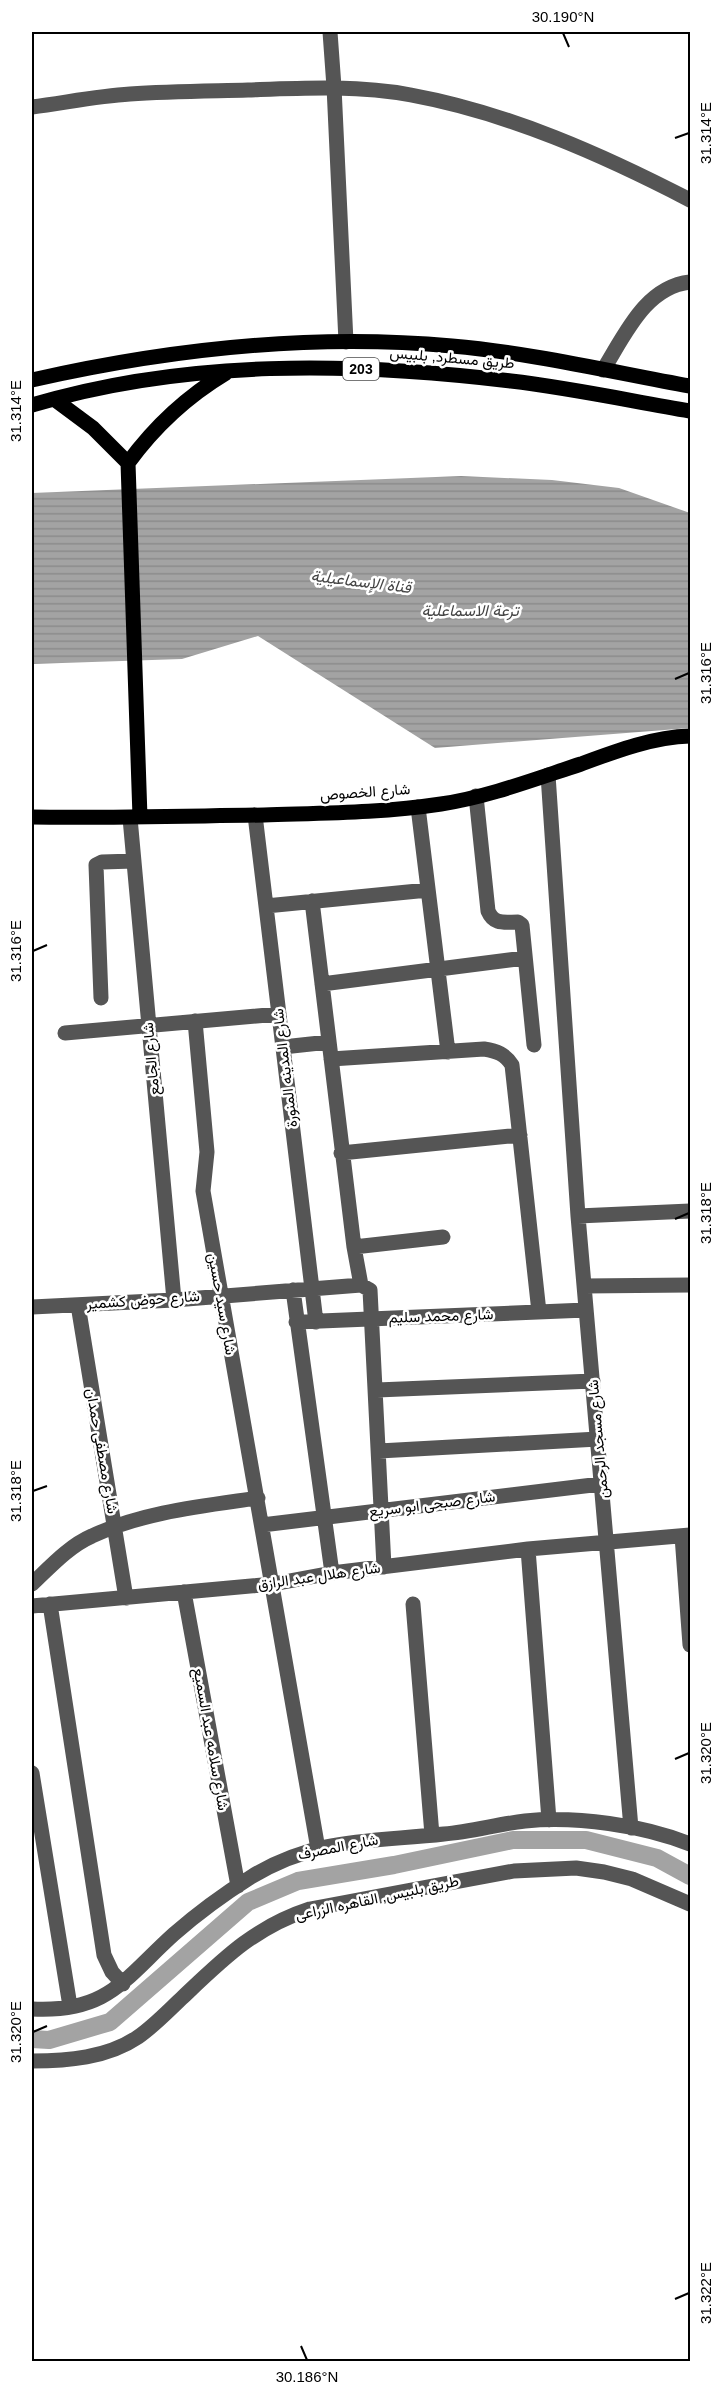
<svg xmlns="http://www.w3.org/2000/svg" width="722" height="2393" font-family="Arial,Vazirmatn,sans-serif">
<style>
.water{fill:url(#water-rules)}
.lines{fill:none;stroke-linecap:round;stroke-linejoin:round}
.canal{stroke:#a3a3a3;stroke-width:18}
.minor{stroke:#555;stroke-width:15}
.major{stroke:#000;stroke-width:15}
.ticks{fill:none;stroke:#000;stroke-width:2}
.labels{text-anchor:middle;stroke-width:5;stroke-linejoin:round;paint-order:stroke}
.shield{fill:#fff;stroke:#4c4c4c;stroke-width:1.5}
.shield-label{font-size:14px;font-weight:bold;fill:#000}
.street-label{font-size:15px;fill:#000;stroke:#fff}
.water-label{font-size:16px;font-style:italic;fill:#444;stroke:#fff}
.neatline{fill:none;stroke:#000;stroke-width:2}
.ticks-label{font-size:15px;text-anchor:middle;fill:#000}
</style>
<defs>
<pattern id="water-rules" width="6" height="5" patternUnits="userSpaceOnUse" patternTransform="scale(1.5)"><rect width="6" height="5" fill="#a3a3a3"/><path d="M0 2.5h6" fill="none" stroke="#8b8b8b"/></pattern>
</defs>
<rect width="100%" height="100%" fill="#fff"/>
<path class="water" d="M461,476l91,4 67,8 71,25v215l-255,20 -177,-112 -76,23 -150,5v-171z"/>
<g class="lines">
<path class="canal" d="M32,2039l17,1 61,-18 138,-120 50,-21 96,-16 119,-25h73l71,18 33,18"/>
<path class="minor" d="M330,32l4,55 12,255
M32,107c32,-4 65,-11 98,-13 39,-3 79,-3 118,-4 55,-2 109,-5 163,5 98,18 192,60 279,105
M603,370c22,-35 42,-83 87,-88
M548,775l30,441 53,612
M476,796l12,115c6,14 16,11 30,11l4,3 12,120
M418,807l30,245
M255,815l61,507
M130,818l44,482
M312,901l42,346 7,38 9,5 14,277
M266,906l162,-16
M322,984l203,-26
M101,998l-5,-133 6,-3 32,-1
M195,1021l12,131 -4,39 115,658
M65,1033l214,-19
M283,1047l46,-5
M331,1059l153,-10c13,2 21,5 28,16l27,247
M341,1153l179,-18
M578,1216l112,-5
M354,1247l89,-10
M584,1286l106,-1
M293,1290l39,283
M78,1305l48,293
M32,1307l142,-7 187,-15
M296,1322l290,-12
M377,1390l216,-9
M379,1451l219,-12
M262,1525l339,-41
M682,1536l8,109
M528,1549l21,271
M32,1584c18,-17 37,-38 60,-48 51,-24 111,-30 166,-38
M184,1592l54,294
M50,1604l54,351 8,17 11,12
M413,1604l19,231
M32,1606l241,-22 59,-11 196,-24 162,-14
M32,1773l38,233
M32,2009c76,4 92,-30 142,-75 24,-21 50,-40 77,-57 65,-40 121,-35 193,-43 27,-2 54,-10 81,-13 52,-5 117,4 165,23
M32,2061c35,0 75,-3 106,-24 16,-11 31,-27 45,-40 41,-39 72,-70 127,-88l204,-38 62,-3 28,4 28,7 58,25"/>
<path class="major" d="M32,380c137,-31 279,-47 420,-34 80,7 160,26 238,40
M54,399l39,29 35,35
M32,405c154,-46 320,-43 479,-24 60,7 120,20 179,30
M32,817c77,1 154,-1 232,-2 59,-2 118,-2 177,-11 47,-7 94,-25 140,-40 35,-13 72,-27 109,-28
M140,817l-12,-354c27,-37 58,-66 98,-90"/>
</g>
<path class="ticks" d="M563,33l6,14M675,138l14,-5M33,411l14,-6M675,679l14,-6M33,951l14,-6M675,1219l14,-6M33,1491l14,-5M675,1759l14,-6M33,2032l14,-6M675,2299l14,-6M301,2346l6,14"/>
<g class="labels">
<rect class="shield" x="343" y="358" width="36" height="22" rx="4.5"/>
<g class="shield-label">
<text x="361" y="374">203</text>
</g>
<g class="street-label">
<text transform="translate(452 358) rotate(5)" y="5">طريق مسطرد, بلبيس</text>
<text transform="translate(365 792) rotate(-4)" y="5">شارع الخصوص</text>
<text transform="translate(151 1059) rotate(-95)" y="5">شارع الجامع</text>
<text transform="translate(285 1068) rotate(-97)" y="5">شارع المدينه المنورة</text>
<text transform="translate(143 1300) rotate(-4)" y="5">شارع حوض كشمير</text>
<text transform="translate(222 1304) rotate(80)" y="5">شارع سيد حسين</text>
<text transform="translate(441 1316) rotate(-2)" y="5">شارع محمد سليم</text>
<text transform="translate(598 1439) rotate(-95)" y="5">شارع مسجد الرحمن</text>
<text transform="translate(102 1451) rotate(80)" y="5">شارع مصطفى حمدان</text>
<text transform="translate(432 1504) rotate(-7)" y="5">شارع صبحى ابو سريع</text>
<text transform="translate(319 1576) rotate(-8)" y="5">شارع هلال عبد الرازق</text>
<text transform="translate(211 1739) rotate(80)" y="5">شارع سلامه عبد السميع</text>
<text transform="translate(338 1847) rotate(-11)" y="5">شارع المصرف</text>
<text transform="translate(377 1898) rotate(-12)" y="5">طريق بلبيس, القاهره الزراعى</text>
</g>
<g class="water-label">
<text transform="translate(361 581) rotate(7)" y="6">قناة الإسماعيلية</text>
<text x="470" y="616">ترعة الاسماعلية</text>
</g>
</g>
<rect width="722" height="2393" fill="none" stroke="#ffffff" stroke-width="66"/>
<rect x="33" y="33" width="656" height="2327" class="neatline"/>
<g class="ticks-label">
<text x="563" y="22">30.190°N</text>
<text transform="translate(706 133) rotate(-90)" y="5">31.314°E</text>
<text transform="translate(16 411) rotate(-90)" y="5">31.314°E</text>
<text transform="translate(706 673) rotate(-90)" y="5">31.316°E</text>
<text transform="translate(16 951) rotate(-90)" y="5">31.316°E</text>
<text transform="translate(706 1213) rotate(-90)" y="5">31.318°E</text>
<text transform="translate(16 1491) rotate(-90)" y="5">31.318°E</text>
<text transform="translate(706 1753) rotate(-90)" y="5">31.320°E</text>
<text transform="translate(16 2032) rotate(-90)" y="5">31.320°E</text>
<text transform="translate(706 2293) rotate(-90)" y="5">31.322°E</text>
<text x="307" y="2382">30.186°N</text>
</g>
</svg>
